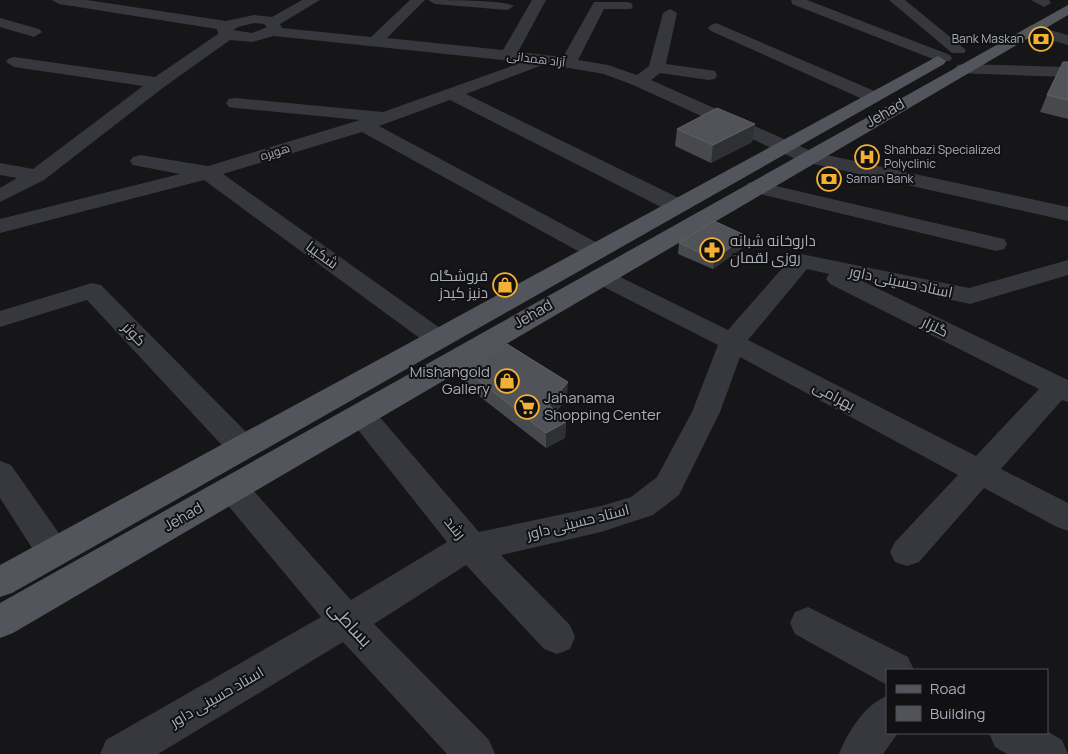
<svg xmlns="http://www.w3.org/2000/svg" width="1068" height="754" font-family="Manrope,Cairo,sans-serif">
<style>
.lines{fill:none;stroke-linecap:round;stroke-linejoin:round}
.minor{fill:#37383d;fill-rule:evenodd}
.major{fill:#53555c;fill-rule:evenodd}
.wall{fill:#47494d}
.shaded-wall{fill:#2f3033}
.building{fill:#525359;stroke:#5f6168}
.labels{text-anchor:middle;stroke-width:4;stroke-linejoin:round;paint-order:stroke}
.far-poi-label{font-size:12px;fill:#a8adb8;stroke:#111113;text-anchor:start}
.far-street-label{font-size:12px;fill:#a8adb8;stroke:#111113}
.street-label{font-size:15px;fill:#a8adb8;stroke:#111113}
.poi-label{font-size:15px;fill:#a8adb8;stroke:#111113;text-anchor:start}
.near-street-label{font-size:18px;fill:#a8adb8;stroke:#111113}
</style>
<rect width="100%" height="100%" fill="#161618"/>
<g class="lines">
<path class="minor" d="M52,0h35l139,21 28,-6 18,2 30,-17h18l-40,24 2,4 89,9 39,-37h15l-38,38 116,12 29,-50h14l-28,52 45,5 31,-55h32l5,1 2,3 -2,3h-27l-26,51 30,5 29,10 12,-9 14,-53 7,-4 7,4 -11,51 43,6 6,1 2,4 -2,4 -6,1 -49,-7 -9,7 162,72 255,55v14l-268,-60 -167,-76 -29,-11 -59,-10 -79,30 219,107 3,5 -3,5 -8,1 -8,-1 -219,-111 -71,26 224,120 4,5 -4,5 -8,2 -8,-2 -225,-124 -139,42 224,159 4,6 -4,6 -9,2 -9,-2 -225,-165 -204,53v-14l180,-45 -47,-9 -3,-4 3,-4 7,-2 68,11 152,-46 -125,-12 -6,-1 -3,-4 3,-4 6,-1 148,14 140,-50 -249,-26 -22,6 -22,-2 -66,47 -120,93 -44,22v-14l17,-10 -17,-3v-12l33,6 110,-83 -129,-19 -8,-5 2,-3 6,-2 141,20 63,-43 -1,-5 -158,-25zM254,23l10,1 3,3 -15,6 -19,-3 5,-3z
M428,0c15,0 78,0 86,6l-7,4 -72,-6z
M791,0h16l143,55 2,3 -2,3h-12l-146,-57z
M889,0h16l61,50 -2,3h-12z
M1031,0h18l2,3 -7,4z
M0,18l39,11 3,3 -8,5 -34,-10z
M716,23l163,70 3,4 -3,4h-12l-156,-70 -3,-3 3,-3z
M1031,25l37,10v10l-42,-12 -3,-3z
M963,64l105,3v10l-111,-4 -2,-4 2,-4z
M755,181l249,58 3,5 -3,5 -8,2 -248,-60 -3,-4 3,-4z
M801,254l168,34 99,-28v15l-98,29 -110,-24 208,100v22l-6,-2 -61,69 67,34v28l-11,-4 -73,-39 -65,74 -12,4 -12,-4 -5,-10 5,-10 63,-67 -218,-118 -20,55 -41,83 -26,20 -52,17 -100,23 69,70 5,12 -5,12 -13,5 -13,-5 -78,-84 -92,59 115,116 6,14h-48l-104,-112 -185,112h-58l6,-14 215,-123 -100,-120 -5,-9 5,-9 11,-3 11,3 108,121 96,-58 -96,-121 -4,-7 4,-7 10,-3 10,3 108,125 122,-26 30,-9 26,-20 35,-65 26,-67 -126,-64 -4,-5 4,-5 8,-2 8,2 120,59 65,-74zM807,269l22,5 -3,5 4,5 209,105 -63,67 -228,-116z
M92,283l9,2 152,154 4,8 -4,8 -11,3 -11,-3 -144,-155 -87,27v-16z
M0,461l11,4 54,77 5,10 -5,10 -12,4 -12,-4 -41,-64z
M808,607l100,50 6,13h-27v15l-92,-51 -5,-11 5,-11z
M887,696v37h11l-15,21h-44c9,-22 25,-49 48,-58z
M1047,731l15,9 6,14h-61l-12,-7 -6,-14z"/>
<path class="major" d="M1068,5v10l-1055,618 -13,5v-35z
M938,56l8,5 -2,3 -932,529 -12,4v-32z"/>
</g>
<path class="wall" d="M1068,62v57l-28,-7 7,-17z
M755,124l-3,18 -41,21 -36,-17 2,-17z
M679,243l66,3 -32,23 -35,-15z
M464,369l103,28 -11,15 10,10 -1,16 -19,10 -81,-63z"/>
<path class="shaded-wall" d="M755,124l-3,18 -41,21 2,-18z
M747,236l-2,10 -32,23 1,-10z
M568,382l-1,15 -19,24 1,-16z
M566,422l-1,16 -19,10v-15z"/>
<path class="building" d="M1063,62h5v38l-21,-5z
M717,108l38,16 -42,21 -36,-16z
M714,221l33,15 -33,23 -35,-16z
M507,344l61,38 -19,23 17,17 -20,11 -82,-64z"/>
<defs>
<g id="bank-ring" transform="scale(1.25)"><circle r="9.5" fill="#111113" stroke="#f2b134" stroke-width="1.5"/><path d="M-6-4H6V4H-6ZM0-2.3a2.3 2.3 0 1 0 0 4.6a2.3 2.3 0 1 0 0-4.6Z" fill="#f2b134"/></g>
<g id="hospital-ring" transform="scale(1.25)"><circle r="9.5" fill="#111113" stroke="#f2b134" stroke-width="1.5"/><path d="M-5-5h3v3.5h4V-5h3V5h-3V1.5h-4V5h-3Z" fill="#f2b134"/></g>
<g id="pharmacy-ring" transform="scale(1.25)"><circle r="9.5" fill="#111113" stroke="#f2b134" stroke-width="1.5"/><path d="M-2-6h4v4h4v4h-4v4h-4v-4h-4v-4h4Z" fill="#f2b134"/></g>
<g id="shop-ring" transform="scale(1.25)"><circle r="9.5" fill="#111113" stroke="#f2b134" stroke-width="1.5"/><path d="M-5-2.5h2.3a2.7 3.5 0 0 1 5.4 0H5L5.5 6h-11ZM-1.5-2.5h3a1.5 2.3 0 0 0-3 0Z" fill="#f2b134"/></g>
<g id="supermarket-ring" transform="scale(1.25)"><circle r="9.5" fill="#111113" stroke="#f2b134" stroke-width="1.5"/><path d="M-6-5.5h2.5l.6 2H6L4.5 2H-2.5L-4.4-4H-6ZM-1.5 3.2a1.3 1.3 0 1 0 .1 0ZM3 3.2a1.3 1.3 0 1 0 .1 0Z" fill="#f2b134"/></g>
</defs>
<g fill-rule="evenodd">
<use href="#bank-ring" x="1041" y="39"/>
<use href="#hospital-ring" x="867" y="157"/>
<use href="#bank-ring" x="829" y="179"/>
<use href="#pharmacy-ring" x="712" y="250"/>
<use href="#shop-ring" x="505" y="285"/>
<use href="#shop-ring" x="507" y="381"/>
<use href="#supermarket-ring" x="527" y="407"/>
</g>
<g class="labels">
<g class="far-poi-label">
<text x="1024" y="43" text-anchor="end">Bank Maskan</text>
<text x="884" y="154">Shahbazi Specialized<tspan x="884" dy="14">Polyclinic</tspan></text>
<text x="846" y="183">Saman Bank</text>
</g>
<g class="far-street-label">
<text transform="translate(536 59) rotate(7)" y="4">آزاد همدانی</text>
<text transform="translate(275 152) rotate(-17)" y="4">هویزه</text>
</g>
<g class="street-label">
<text transform="translate(885 113) rotate(-30)" y="5">Jehad</text>
<text transform="translate(322 255) rotate(36)" y="5">شکیبا</text>
<text transform="translate(901 282) rotate(12)" y="5">استاد حسینی داور</text>
<text transform="translate(533 314) rotate(-30)" y="5">Jehad</text>
<text transform="translate(935 327) rotate(26)" y="5">گلزار</text>
<text transform="translate(134 334) rotate(46)" y="5">کوثر</text>
<text transform="translate(834 396) rotate(28)" y="5">بهرامی</text>
<text transform="translate(183 517) rotate(-30)" y="5">Jehad</text>
<text transform="translate(578 522) rotate(-14)" y="5">استاد حسینی داور</text>
<text transform="translate(455 528) rotate(51)" y="5">رشد</text>
<text transform="translate(217 697) rotate(-30)" y="5">استاد حسینی داور</text>
</g>
<g class="poi-label">
<text x="730" y="246">داروخانه شبانه<tspan x="730" dy="17">روزی لقمان</tspan></text>
<text x="488" y="281" text-anchor="end">فروشگاه<tspan x="488" dy="17">دنیز کیدز</tspan></text>
<text x="490" y="377" text-anchor="end">Mishangold<tspan x="490" dy="17">Gallery</tspan></text>
<text x="544" y="403">Jahanama<tspan x="544" dy="17">Shopping Center</tspan></text>
</g>
<g class="near-street-label">
<text transform="translate(350 624) rotate(47)" y="6">بساطی</text>
</g>
</g>
<rect x="886" y="669" width="162" height="65" fill="#111113" stroke="#4d4f55"/>
<rect x="896" y="685" width="25" height="8" fill="#53555c" stroke="#4d4f55"/>
<text x="930" y="694" font-size="15" fill="#a8adb8">Road</text>
<rect x="896" y="706" width="25" height="15" fill="#525359" stroke="#4d4f55"/>
<text x="930" y="719" font-size="15" fill="#a8adb8">Building</text>
</svg>
